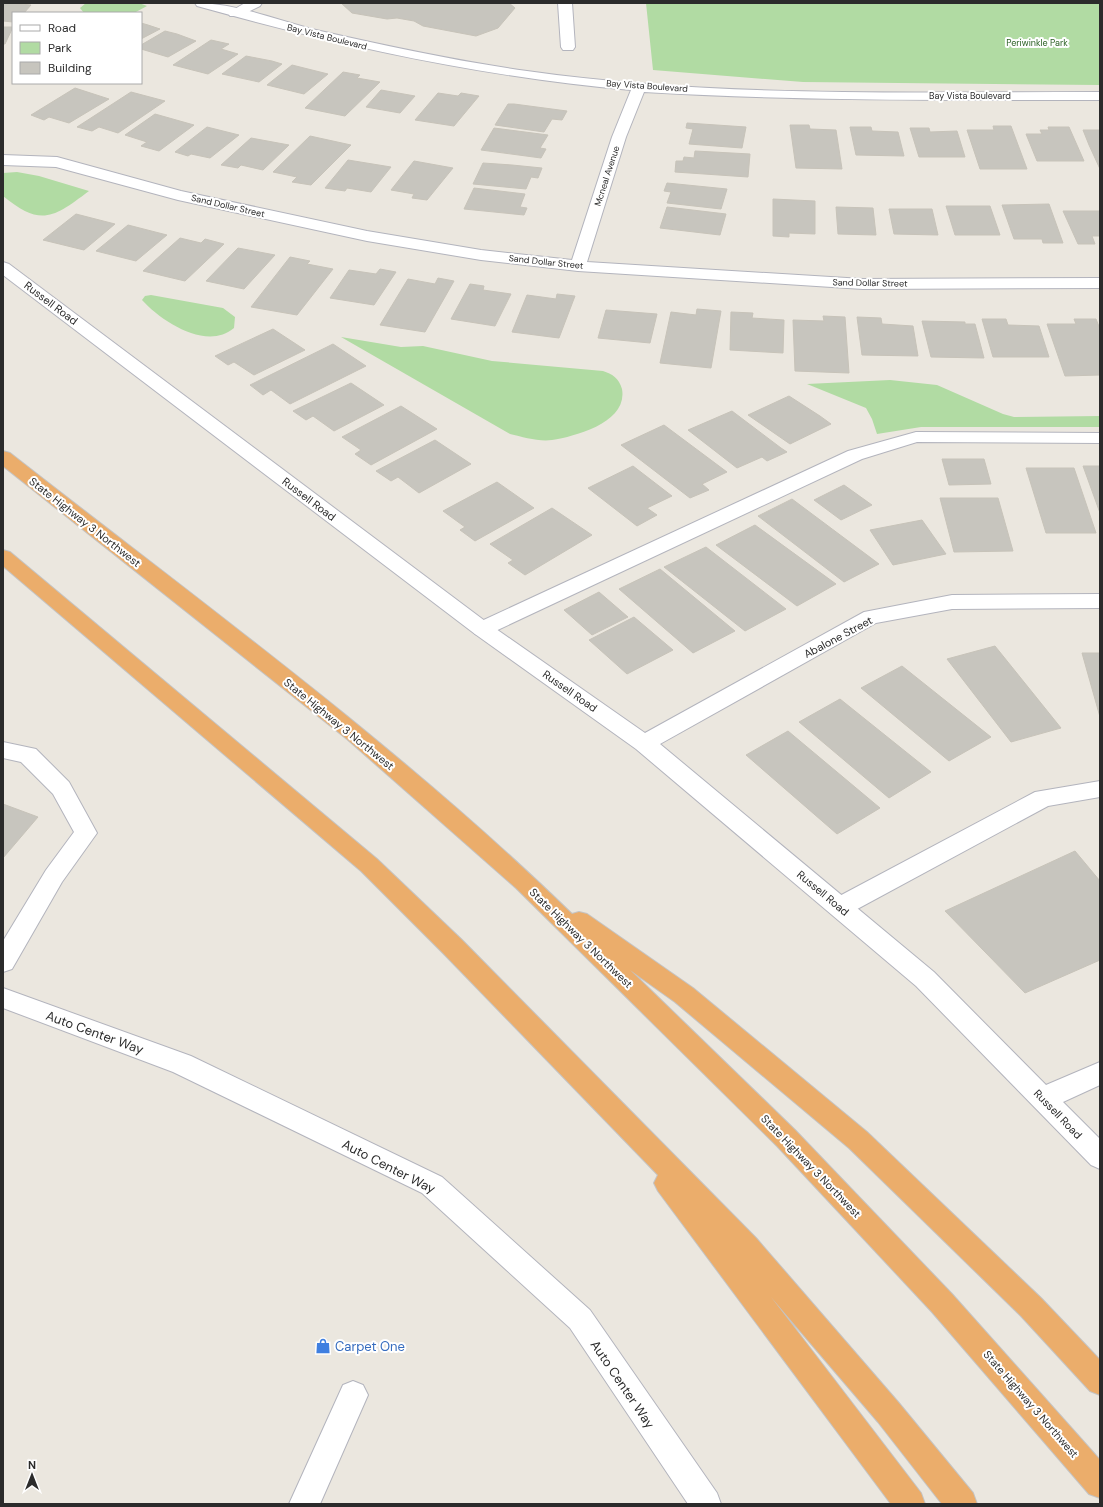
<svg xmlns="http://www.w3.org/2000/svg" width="1103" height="1507" font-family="'DM Sans',sans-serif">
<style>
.green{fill:#b1dba3}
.building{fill:#c7c5be;stroke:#c7c3b9}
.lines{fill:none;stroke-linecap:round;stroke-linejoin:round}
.lane-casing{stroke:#b3b4bd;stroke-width:2}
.street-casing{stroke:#b3b4bd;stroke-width:2}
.secondary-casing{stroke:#b3b4bd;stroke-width:2}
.highway-casing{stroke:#c4c4c4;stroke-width:2}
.lane{fill:#fff;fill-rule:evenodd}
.street{fill:#fff;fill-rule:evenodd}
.secondary{fill:#fff;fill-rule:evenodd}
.highway{fill:#ebad6b;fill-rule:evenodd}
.labels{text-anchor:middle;stroke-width:4;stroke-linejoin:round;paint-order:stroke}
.far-street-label{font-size:9px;fill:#2b2b2b;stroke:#fff}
.far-park-label{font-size:9px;fill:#2b6024;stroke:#fff}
.street-label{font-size:11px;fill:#2b2b2b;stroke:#fff}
.near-street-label{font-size:13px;fill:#2b2b2b;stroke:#fff}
.near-shop-label{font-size:13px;fill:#366cbe;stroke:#fff;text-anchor:start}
</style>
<rect width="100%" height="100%" fill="#ebe7df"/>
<path class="green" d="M86,3h53l8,3 -13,7h-50l-4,-5z
M646,3h454v82l-297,-3 -150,-12z
M17,172l22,4 50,15c-36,27 -48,36 -86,5v-23z
M151,295l72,13 12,9 -1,11c-27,23 -72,-6 -92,-28l3,-4z
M341,337l60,10 22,-1 69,15 111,10c9,3 16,7 19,18 6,33 -45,47 -70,51 -13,2 -29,-3 -42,-6z
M890,380l47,5 66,29 11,3 86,-1v11h-179l-44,7 -5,-15 -6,-11 -59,-24z"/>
<path class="building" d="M3,3h8l20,2 -7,8h-11v9l-10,-1z
M341,3h168l6,5 -17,20 -22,8 -53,-10 -9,-5 -17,-3 -10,1 -35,-6z
M141,23l7,2 12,4 -19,10z
M3,27h10l-8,17h-2z
M165,31l12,3 19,7 -28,16 -27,-8v-4z
M211,40l18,4 -8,5 17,5 -30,20 -35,-9z
M246,56l26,5 10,3 -23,18 -37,-8z
M292,65l36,9 -24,20 -37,-9z
M343,72l17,3 -3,3 23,4 -35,34 -40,-8z
M75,88l34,11 -40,24 -20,-6 -5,3 -13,-5z
M381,90l34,6 -15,17 -34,-6z
M131,92l34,9 -47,32 -19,-6 -7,4 -15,-4z
M438,93l20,3 3,-3 18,3 -25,30 -39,-6z
M508,104h6l53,7 -5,9 -10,-1 -8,13 -49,-7z
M155,114l39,11 -35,26 -18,-5 6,-4 -22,-7z
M687,123l59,4 -4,21 -53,-4 4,-15 -7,-1z
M790,125h19l1,4 26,1 6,39 -46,-1z
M993,126h18l16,43h-47l-13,-39h27z
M207,127l32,8 -29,23 -19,-4 -3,2 -13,-4z
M850,127h21l1,4 26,1 6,24 -48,-1z
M1048,127h21l15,34h-47l-11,-27h16l-2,-4h9z
M494,128l54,7 -8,13 6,1 -5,9 -60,-8z
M910,128h19l1,4 27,-1 8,26h-46z
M1083,130h17v39l-11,-24z
M310,136l41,9 -40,40 -19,-3 5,-5 -24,-5z
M251,138l38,7 -26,25 -22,-5 -3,3 -17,-3z
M695,151l55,3 -2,23 -73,-5 1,-11h7l1,-4 10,1z
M348,160l43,7 -20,25 -24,-4 -2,3 -20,-3z
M414,161l39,7 -26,32 -15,-2 2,-4 -23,-4z
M483,163l29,2 30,3 -4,10 -7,-1 -5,12 -53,-5z
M667,183l60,6 -6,20 -54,-6 4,-11 -7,-1z
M474,188l51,6 -5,13 7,1 -3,7 -60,-6z
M773,199l42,2v33l-26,-1v4l-16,-1z
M1049,204l14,39h-20l-1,-4h-28l-12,-34z
M946,206h44l10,29h-45z
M667,207l59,7 -6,21 -60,-7z
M836,207l37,1 3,27 -38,-1z
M889,209h43l6,26 -44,-1z
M1063,211h37v25h-8l3,8h-17z
M76,214l39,10 -31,26 -41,-10z
M128,225l39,10 -31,26 -40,-10z
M180,238l21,5 4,-4 19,5 -39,37 -42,-10z
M238,248l37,7 -31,34 -38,-8z
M290,257l20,4 -3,3 26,5 -36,46 -46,-8z
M380,269l16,3 -22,33 -44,-7 19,-28 27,4z
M438,278l16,3 -29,51 -45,-7 28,-46 27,5z
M470,284l14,2 -1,4 28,4 -16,32 -44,-7z
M557,294l18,2 -16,42 -47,-6 15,-37 29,4z
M697,309l24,2 -10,57 -51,-5 11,-51 25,3z
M606,310l51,4 -7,29 -52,-5z
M731,312l22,1 -1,5 32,2 -1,33 -53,-3z
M823,316l22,1 4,56 -54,-2 -2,-51 31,1z
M857,317l24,1 1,6 31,2 5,30 -56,-1z
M982,319h24l2,6 31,1 10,31h-56z
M1074,319h22l4,10v46l-35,1 -18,-52h29z
M922,321l43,1v2h10l9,34 -53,-1z
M273,329l32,21 -51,25 -20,-13 -6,3 -13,-9z
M333,344l33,22 -76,38 -19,-14 -8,5 -13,-10z
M351,383l33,22 -50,26 -21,-15 -7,4 -13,-9z
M789,396l31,20 11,8 -41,20 -42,-29z
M401,406l36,23 -66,36 -16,-11 6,-4 -19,-13z
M732,411l49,37 6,4 -20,9 -5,-4 -25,11 -49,-38z
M664,425l63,47 -25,12 7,6 -19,8 -69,-53z
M435,440l36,24 -52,29 -21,-16 -7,4 -15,-10z
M942,459h42l7,25 -42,1z
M633,466l39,30 -25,12 10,7 -20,11 -49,-38z
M1083,466h17v47z
M1026,468h48l22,65h-50z
M497,482l37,26 -59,33 -15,-11 5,-3 -22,-16z
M844,485l28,20 -31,15 -27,-20z
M940,498h58l15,53 -59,1z
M792,499l75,56 12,9 -35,18 -86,-66z
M552,508l40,27 -67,40 -17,-12 5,-3 -23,-16z
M922,520l24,34 -53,11 -23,-35z
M755,525l81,59 -39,22 -81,-61z
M706,547l80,62 -41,22 -81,-64z
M660,569l75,62 -42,22 -74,-64z
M599,592l29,25 -36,18 -28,-25z
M634,617l39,33 -46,24 -38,-34z
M995,646l66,82 -50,14 -64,-83z
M1082,653h18v64z
M902,666l89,71 -42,24 -88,-73z
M840,699l91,73 -42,26 -90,-76z
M788,731l92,77 -43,26 -91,-79z
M3,804l35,13 -35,41z
M1075,851l25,30v79l-75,33 -80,-82z"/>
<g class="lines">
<g class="lane-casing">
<path id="lane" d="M245,3h17l-2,3 -20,10h-10l-2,-3z
M558,3h14l3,44 -2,3h-10l-2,-3z
M916,432l184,1v10l-183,-1 -55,17 -373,175 -7,2 -7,-2 -3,-5 3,-5 373,-173z
M3,742l33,7 33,33 28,51 -35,49 -50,87 -9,3v-31l43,-71 28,-38 -21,-38 -32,-32 -18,-4z
M1100,781v16l-52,9 -200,108 -8,2 -8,-2 -4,-7 4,-7 203,-108z
M353,1381l10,4 5,10 -48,109h-31l54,-119z"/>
</g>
<g class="street-casing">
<path id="street" d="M195,3c41,0 81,17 121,27 70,16 140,31 211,41 189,27 383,21 573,21v8c-152,0 -304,1 -456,-8l-18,45 -39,125 276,17 237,-1v10l-237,1 -285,-18 -97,-11 -114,-19 -189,-41 -122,-33 -53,-2v-10l54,2 124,34 186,40 114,19 91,10 40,-123 19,-47c-148,-13 -291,-44 -434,-84z
M3,262l6,2 480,360 156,109 219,-121 88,-17 148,-1v14l-148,1 -76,14 -216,121 274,228 112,113 54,-23v23l-37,17 37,37v30l-9,-4 -175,-179 -280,-237 -161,-115 -472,-359z"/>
</g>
<g class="secondary-casing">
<path id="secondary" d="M3,988l188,68 251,121 148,133 127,183 4,11h-33l-118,-176 -148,-135 -249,-121 -170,-64z"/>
</g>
<g class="highway-casing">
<path id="highway" d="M3,451l7,2c190,149 388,292 562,461l7,-2 8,2 106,74 174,144 174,166 59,62v35l-10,-4 -69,-75 -172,-168 -174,-146 -45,-32 165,160 157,164 148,166v38l-11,-4 -157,-182 -155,-166 -261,-258 -169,-149 -344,-273z
M3,550l7,2 367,307 85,81 294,298 142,164 75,91 4,11h-35l-64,-82 -107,-125 150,196 4,11h-34l-233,-313 -4,-8 4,-8 -214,-221 -83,-83 -358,-305z"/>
</g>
<use href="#lane" class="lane"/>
<use href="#street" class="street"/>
<use href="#secondary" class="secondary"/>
<use href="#highway" class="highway"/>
</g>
<defs>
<g id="shop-bare" transform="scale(1.2)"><path d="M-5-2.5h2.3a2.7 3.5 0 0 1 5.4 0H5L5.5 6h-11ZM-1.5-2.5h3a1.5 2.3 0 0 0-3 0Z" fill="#3f7fe0" stroke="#fff" stroke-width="2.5" paint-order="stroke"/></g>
</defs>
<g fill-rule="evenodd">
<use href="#shop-bare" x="323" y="1346"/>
</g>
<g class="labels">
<g class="far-street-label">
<text transform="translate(327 37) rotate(14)" y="3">Bay Vista Boulevard</text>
<text transform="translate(647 86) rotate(4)" y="3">Bay Vista Boulevard</text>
<text x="970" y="99">Bay Vista Boulevard</text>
<text transform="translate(607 176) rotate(-72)" y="3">Mcneal Avenue</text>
<text transform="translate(228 206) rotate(13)" y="3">Sand Dollar Street</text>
<text transform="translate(546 262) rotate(6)" y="3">Sand Dollar Street</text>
<text transform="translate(870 283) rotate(1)" y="3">Sand Dollar Street</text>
</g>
<g class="far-park-label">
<text x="1037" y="46">Periwinkle Park</text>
</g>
<g class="street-label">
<text transform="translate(51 303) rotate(37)" y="4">Russell Road</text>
<text transform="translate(309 499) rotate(37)" y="4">Russell Road</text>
<text transform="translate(85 522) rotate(38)" y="4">State Highway 3 Northwest</text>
<text transform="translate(838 637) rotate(-28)" y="4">Abalone Street</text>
<text transform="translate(570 691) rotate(35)" y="4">Russell Road</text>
<text transform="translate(339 724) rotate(39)" y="4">State Highway 3 Northwest</text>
<text transform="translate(823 893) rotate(40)" y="4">Russell Road</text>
<text transform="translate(581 938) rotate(44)" y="4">State Highway 3 Northwest</text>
<text transform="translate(1058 1114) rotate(46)" y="4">Russell Road</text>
<text transform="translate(811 1166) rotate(46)" y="4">State Highway 3 Northwest</text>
<text transform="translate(1031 1404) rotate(49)" y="4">State Highway 3 Northwest</text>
</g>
<g class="near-street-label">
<text transform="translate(95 1032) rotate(20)" y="5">Auto Center Way</text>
<text transform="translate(389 1166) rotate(27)" y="5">Auto Center Way</text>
<text transform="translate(623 1384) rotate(56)" y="5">Auto Center Way</text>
</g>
<g class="near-shop-label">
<text x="335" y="1351">Carpet One</text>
</g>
</g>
<rect width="1103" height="1507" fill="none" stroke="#2b2b2b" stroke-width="8"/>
<rect x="12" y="12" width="130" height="72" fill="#ffffff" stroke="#aaaaaa"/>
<rect x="20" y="25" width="20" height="6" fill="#ffffff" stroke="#aaaaaa"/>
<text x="48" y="32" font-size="12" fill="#2b2b2b">Road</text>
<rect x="20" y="42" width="20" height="12" fill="#b1dba3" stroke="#aaaaaa"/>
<text x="48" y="52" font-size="12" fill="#2b2b2b">Park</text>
<rect x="20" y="62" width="20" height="12" fill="#c7c5be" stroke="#aaaaaa"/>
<text x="48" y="72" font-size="12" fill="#2b2b2b">Building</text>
<g transform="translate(32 1475)" stroke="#ffffff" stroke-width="3" paint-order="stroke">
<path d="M0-3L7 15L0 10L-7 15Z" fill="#2b2b2b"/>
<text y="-6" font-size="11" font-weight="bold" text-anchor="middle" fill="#2b2b2b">N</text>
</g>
</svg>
